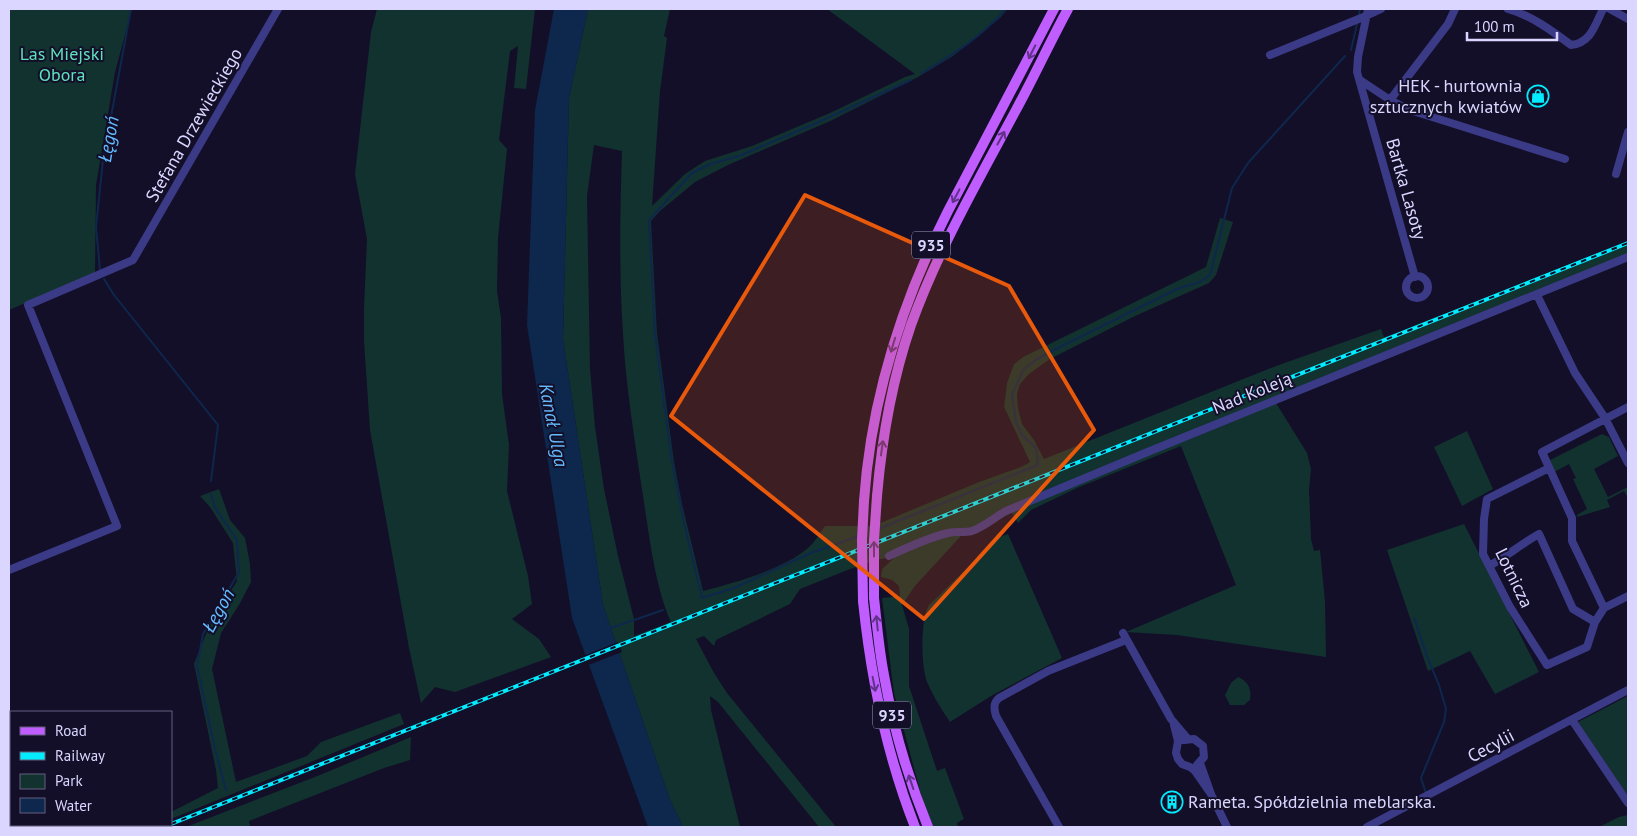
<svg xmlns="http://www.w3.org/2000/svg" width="1637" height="836" font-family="'PT Sans',sans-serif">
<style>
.green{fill:#123230;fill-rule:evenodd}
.water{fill:#0e274d}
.pier{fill:#130f28}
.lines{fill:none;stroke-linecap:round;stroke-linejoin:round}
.stream{stroke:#0e274d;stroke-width:2}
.minor{stroke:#3b3a87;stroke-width:8}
.major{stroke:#bf5dff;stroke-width:10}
.rail-casing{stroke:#02ebff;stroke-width:4}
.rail{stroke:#130f28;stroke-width:2;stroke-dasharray:5.5;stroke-linecap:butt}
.major-bridge{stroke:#bf5dff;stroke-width:10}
.oneway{stroke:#603289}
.marked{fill:#e8590c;fill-opacity:0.2;stroke:#e8590c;stroke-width:4;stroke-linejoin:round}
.labels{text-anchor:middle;stroke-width:4;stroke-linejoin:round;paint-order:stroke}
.shield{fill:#130f28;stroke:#9e9abe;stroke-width:1}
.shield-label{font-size:16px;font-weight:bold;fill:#dad6ff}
.park-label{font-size:18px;fill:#60e1be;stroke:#130f28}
.poi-label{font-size:18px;fill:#dad6ff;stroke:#130f28;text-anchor:end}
.street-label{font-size:18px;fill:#dad6ff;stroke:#130f28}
.water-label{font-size:19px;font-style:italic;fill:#64bbff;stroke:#130f28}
</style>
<rect width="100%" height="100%" fill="#130f28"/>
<path class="green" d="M9,9h123l-17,63 -19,113 -1,88 -86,37z
M377,9h158l-9,80 -12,-1 4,-42 -8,5 -11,89 8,9 -9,89 -1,53 4,27 1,76 7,51 -2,46 21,85 4,28 -20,15 27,20 12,18 -96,35 -20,-5 -14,16 -12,-55 -39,-218 -6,-89v-32l3,-70 -12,-65 16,-142z
M588,9h82l-6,27 3,2 -7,53 -8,115 33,-32 20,-13 47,-15 78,-33 75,-36 10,-3 -88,-65h180l-6,8 -48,39 -35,21 -90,45 -98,42 -35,18 -35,29 -9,10 6,113 17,128 8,42 21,87c31,-8 81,-22 105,-43 7,-6 12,-15 17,-22h48l106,-44 42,-15 9,-5 -26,-55 3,-24 7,-19 9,-7 183,-90 14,-49 13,4 -17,53 -7,8 -74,33 -85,43 -21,15 -9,10 -3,10 1,14 4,16 12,16 10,19 232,-93 105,-37 3,8 4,-1 240,-95v14l-352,148 31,50 4,16 -2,21 2,49 3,12 6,-1 5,51 1,56 -149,-22 -51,-3 110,-47 -55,-139 -104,42 -46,22 -13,13 -6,-10 -7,1 -44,22 -46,50 -13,19 7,24v57l28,85 8,-3 19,51 -7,4 1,4h-25l-7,-14 -32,-120 -12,-95 18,-2 -1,-10 -7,-6 -11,-3 1,-8 13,-12 -14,2 -31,10 -50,20 -10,15 -74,36 -2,6 -10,-10 -8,3 18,34 13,20 109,134h-17l-101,-125 -8,-6 1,14 29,117h-57l-13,-27 -67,-195 -40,-266 6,-241zM594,145l28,6c-2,61 -3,122 1,183 3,54 12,108 20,162 6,38 12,91 28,126l-37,14v-17l-16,-63 -14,-67 -9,-62 -5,-58 -3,-173z
M1467,431l26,58 -31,17 -28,-59z
M1602,434l7,3 9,19 -24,13 14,28 20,-10v11l-4,-7 -17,9 3,7 -33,10v-2l10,-6 -14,-30 3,-1 -7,-14 -15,8 -4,-12z
M219,489l11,31 15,18 5,26 1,18 -12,23 -18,28 -9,36 24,113 71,-26 14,-14 79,-29 4,11 -233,95v-7l47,-24 -2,-18 -22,-106 16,-40 27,-43 -4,-38 -23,-36 -10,-11z
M1464,524l75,148 -44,22 -25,-43 -42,20 -41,-121z
M1008,534l54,124 -71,38 -41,26c-9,-13 -17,-26 -23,-40 -6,-16 -7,-62 2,-77l70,-68z
M1238,677c10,4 14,12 12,23l-6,5h-14l-5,-10 6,-12z
M1628,696v100l-50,-74z
M411,737l-1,23 -26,8 -135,53 1,6h-64l134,-52z
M1628,815v12h-29l20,-10z"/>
<path class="water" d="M554,9h34l-19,89 -6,241 40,266 67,195 13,27h-35l-76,-209 -45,-293 8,-215z"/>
<path class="pier" d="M618,642l4,10 -36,14 -3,-10z"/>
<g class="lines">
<path class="stream" d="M1359,15l1,-6
M1351,50l6,-26
M922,73c31,-18 60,-37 84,-64
M100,270l-4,-43 7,-67 28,-151
M104,279l10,16 104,130 -7,56
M211,494l4,14 22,32 2,32 -36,62 -6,32 17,79 12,45
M878,529l160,-64 -2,-17 -14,-13 -6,-13 -4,-27 11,-25 14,-11 29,-15 111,-55 23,-7 10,-7 22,-87 16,-25 97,-107
M859,536l-48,17 -77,35 -32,10 -18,-75 -12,-61 -17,-127 -6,-115 43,-47 18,-9 29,-8 73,-31 99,-45
M1414,618l13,38 12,29 7,24 -2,13 -23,56 5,15
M611,628l52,-18"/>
<path class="minor" d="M1368,9l-10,48 -1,15 58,205
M1508,9c24,7 43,21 63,36 20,-2 24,-20 32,-36
M1610,9l18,10
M1270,55l96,-39 15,-7
M1360,80l30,20 20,10 155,49
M1390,100l58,-76 7,-15
M1616,174l12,-42
M1406 287a11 11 0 1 1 22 0a11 11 0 1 1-22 0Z
M1537,295l38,78 30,45 23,45
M1549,468l-62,31 -3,20 -1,35 27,53 37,58 40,-18 8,-25 9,-14 24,-12
M889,556c19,-9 39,-18 59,-23 8,-2 16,0 24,-2 12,-4 23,-14 34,-20l144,-60 478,-194
M1489,566c17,-9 32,-22 50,-32l34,75 22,13
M9,570l108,-44 -89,-221 105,-45 145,-251
M1604,608l-32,-67v-23l-30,-66 86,-45
M1123,633l48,86 17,20
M1572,720l56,83
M1174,725l4,16 -2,12 2,6 4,5 8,3 5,4 16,23
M1184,740l10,-1 9,7 1,11 -7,8
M1200,763l11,31 16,33
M1059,827l-63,-111c-2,-7 -3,-13 3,-18l49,-27 78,-31
M1367,827l261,-137"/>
<path class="major" d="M877,496c5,-58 15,-116 34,-171 27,-75 67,-144 105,-215 18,-33 34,-68 52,-101
M864,501c7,-102 38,-199 84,-290l106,-202
M874,598c3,26 5,52 10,77 9,52 24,103 44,152
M863,601c8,79 23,152 52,226"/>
<g class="rail-casing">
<path id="rail" d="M171,824l1457,-581"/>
</g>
<use href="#rail" class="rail"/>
<path class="major-bridge" d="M874,598v-58l3,-44
M863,601l-1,-61 2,-39"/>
</g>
<defs><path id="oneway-shaft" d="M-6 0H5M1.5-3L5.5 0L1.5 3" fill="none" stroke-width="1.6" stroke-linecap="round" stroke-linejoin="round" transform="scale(1.25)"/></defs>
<g class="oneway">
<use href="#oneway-shaft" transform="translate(1032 52) rotate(117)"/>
<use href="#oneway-shaft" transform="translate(1001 138) rotate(-61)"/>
<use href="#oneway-shaft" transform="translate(956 196) rotate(118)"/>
<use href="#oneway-shaft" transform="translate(893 345) rotate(107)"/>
<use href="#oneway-shaft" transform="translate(882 448) rotate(-82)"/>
<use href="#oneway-shaft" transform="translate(874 549) rotate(-90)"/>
<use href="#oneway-shaft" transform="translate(877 623) rotate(-96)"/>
<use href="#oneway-shaft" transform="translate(874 684) rotate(79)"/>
<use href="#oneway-shaft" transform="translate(911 782) rotate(-109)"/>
</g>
<path class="marked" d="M805,195l204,91 85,144 -170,189 -253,-203z"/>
<defs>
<g id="shop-ring" transform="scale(1.125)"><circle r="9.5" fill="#130f28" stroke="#02ebff" stroke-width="1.5"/><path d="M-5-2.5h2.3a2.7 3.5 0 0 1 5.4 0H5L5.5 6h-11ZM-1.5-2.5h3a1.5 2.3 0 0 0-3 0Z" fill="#02ebff"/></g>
<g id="building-ring" transform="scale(1.125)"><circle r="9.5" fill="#130f28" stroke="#02ebff" stroke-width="1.5"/><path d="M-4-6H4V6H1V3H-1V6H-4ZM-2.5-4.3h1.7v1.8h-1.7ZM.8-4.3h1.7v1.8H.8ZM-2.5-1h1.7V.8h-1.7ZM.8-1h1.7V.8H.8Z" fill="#02ebff"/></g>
</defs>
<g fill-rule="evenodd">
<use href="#shop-ring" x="1538" y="96"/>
<use href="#building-ring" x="1172" y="802"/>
</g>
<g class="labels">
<g class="shield">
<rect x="912" y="231.5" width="38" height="27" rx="4"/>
<rect x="873" y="701.5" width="38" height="27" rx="4"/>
</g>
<g class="shield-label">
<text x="931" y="251">935</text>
<text x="892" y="721">935</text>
</g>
<g class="park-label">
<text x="62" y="60">Las Miejski<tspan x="62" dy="21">Obora</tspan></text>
</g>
<g class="poi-label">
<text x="1522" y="92">HEK - hurtownia<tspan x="1522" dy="21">sztucznych kwiatów</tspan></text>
<text x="1188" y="808" text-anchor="start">Rameta. Spółdzielnia meblarska.</text>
</g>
<g class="street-label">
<text transform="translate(194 125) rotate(-60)" y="6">Stefana Drzewieckiego</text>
<text transform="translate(1406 189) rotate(74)" y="6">Bartka Lasoty</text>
<text transform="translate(1252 393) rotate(-22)" y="6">Nad Koleją</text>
<text transform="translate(1514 578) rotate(64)" y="6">Lotnicza</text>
<text transform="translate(1491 746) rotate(-28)" y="6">Cecylii</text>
</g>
<g class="water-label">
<text transform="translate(108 139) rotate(-80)" y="7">Łęgoń</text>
<text transform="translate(554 425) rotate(79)" y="7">Kanał Ulga</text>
<text transform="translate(218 610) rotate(-61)" y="7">Łęgoń</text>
</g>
</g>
<rect width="1637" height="836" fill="none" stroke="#dad6ff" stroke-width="20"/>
<rect x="10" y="711" width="162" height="115" fill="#130f28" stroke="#635f7e"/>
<rect x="20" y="727" width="25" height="8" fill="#bf5dff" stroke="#635f7e"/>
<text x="55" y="736" font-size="15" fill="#dad6ff">Road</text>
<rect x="20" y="752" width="25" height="8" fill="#02ebff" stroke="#635f7e"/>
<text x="55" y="761" font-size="15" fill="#dad6ff">Railway</text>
<rect x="20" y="774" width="25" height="15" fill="#123230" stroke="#635f7e"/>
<text x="55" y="786" font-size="15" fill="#dad6ff">Park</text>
<rect x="20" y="798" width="25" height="15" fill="#0e274d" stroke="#635f7e"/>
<text x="55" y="811" font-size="15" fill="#dad6ff">Water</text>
<path d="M1467 32v8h90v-8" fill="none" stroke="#dad6ff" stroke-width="2.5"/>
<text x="1474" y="32" font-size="15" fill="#dad6ff" stroke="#130f28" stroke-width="4" paint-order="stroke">100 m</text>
</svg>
